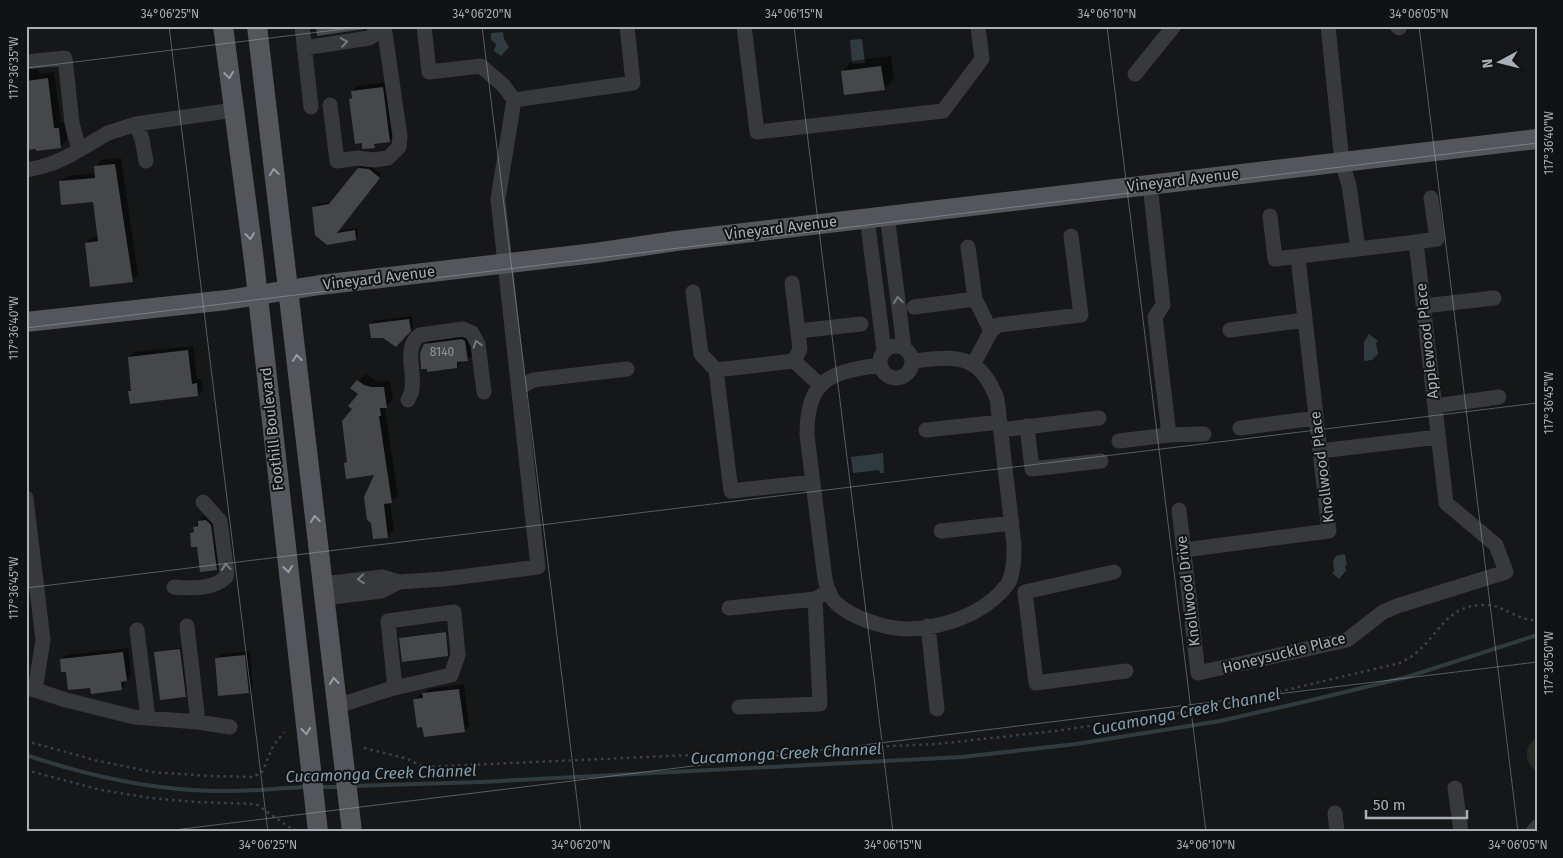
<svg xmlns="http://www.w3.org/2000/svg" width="1563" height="858" font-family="'Fira Sans',sans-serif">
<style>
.green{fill:#232b23}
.water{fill:#303b40}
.shadow{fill:#0007}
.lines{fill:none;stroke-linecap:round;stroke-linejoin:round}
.stream{stroke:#303b40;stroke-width:4}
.building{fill:#45474b}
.path{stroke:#3e4044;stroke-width:2.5;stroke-dasharray:2.5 4;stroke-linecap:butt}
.minor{stroke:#38393d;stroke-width:15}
.major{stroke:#54565c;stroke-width:20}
.oneway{stroke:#767a80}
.oneway2{stroke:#989da5}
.ticks{fill:none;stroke:#a9afb7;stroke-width:1;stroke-opacity:0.45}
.labels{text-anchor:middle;stroke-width:4;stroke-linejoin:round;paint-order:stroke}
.number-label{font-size:12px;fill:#90959c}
.street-label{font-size:15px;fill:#a9afb7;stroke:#111213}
.water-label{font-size:16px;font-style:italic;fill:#82a0b0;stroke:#111213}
.neatline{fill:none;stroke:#a9afb7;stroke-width:2}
.ticks-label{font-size:12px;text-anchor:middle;fill:#a9afb7}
</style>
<rect width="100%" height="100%" fill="#161718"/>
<path class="green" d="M1537,737v35c-13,-9 -14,-26 0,-35z"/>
<path class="water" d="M503,32l1,7 5,8 -8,9 -7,-5 2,-7 -5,-4v-7z
M862,39l3,24 -13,1 -2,-24z
M1369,334l9,7 -2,2 2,11 -6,6 -8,1v-19z
M883,453l1,20h-4l-1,-3 -26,3 -2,-16z
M1345,554l2,11 -2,1 1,5 -7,8 -7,-6 2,-2 -1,-10 3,-5z"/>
<path class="shadow" d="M891,56l3,23 -10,10 -42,-17 10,-11z
M26,63l12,2 1,9 15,-2 7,50h4l2,18 -7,7 -34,2z
M388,82l6,54 -5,5 -11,1 -4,5 -24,-48 3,-3 -1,-5 5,-5z
M121,158l17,117 -6,6 -46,-38 7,-6 5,-1 -4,-36 -34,-18 7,-6 29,-3 -1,-6 6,-7z
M362,165l10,2 9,7 -44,57 20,-3 1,9 -2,2 -40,-4 -3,-28 3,-3 17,-2z
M412,316l1,11 -17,18 -13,-9 -13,-12 3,-3z
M470,335l2,20 -5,5h-5l-5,7 -33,-21 7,-7z
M193,346l4,33h4l2,11 -5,5 -68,-4 2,-3 -3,-31 5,-5z
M365,374l13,8 12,-1 3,19 -7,6 -1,4 13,86 -8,6 4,28 -7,6 -11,-62 -31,-11 3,-3 6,-51 5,-16 -7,-5z
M204,516h8l10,48 -5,5 -19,-24 -7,-12 4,-3 -1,-3z
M26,540l5,40 -5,5z
M447,632v22l-46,-15 1,-2z
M128,648l3,27 -10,14 -30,-2 -24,-17 -6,-10 5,-5z
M181,648l5,46 -1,2 -30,-44z
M250,651l3,36 -5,5 -32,-33 5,-5z
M464,684l5,42 -5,5 -50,-32 15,-10z"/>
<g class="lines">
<path class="stream" d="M26,755c62,21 125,35 190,36 30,1 61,-3 91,-4
M352,786l129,-4 481,-25 114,-13 144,-23 92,-21 95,-23 130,-42
M319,787h21"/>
</g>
<path class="building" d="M316,26h50l-1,3 -48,7z
M881,66l4,24 -41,5 -3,-24z
M48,78l6,50h5l2,20 -25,3v-2l-10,1v-69z
M383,87l7,55 -16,2 1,4 -13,1v-6l-7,1 -6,-45 3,-1 -1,-7z
M115,164l18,118 -43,5 -5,-44 13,-2 -5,-39 -32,3 -2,-24 36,-3 -1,-12z
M358,168l11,1 11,9 -43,55 18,-3 1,10 -29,5 -12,-10 -3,-28 17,-3z
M409,319l2,12 -15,16 -13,-9h-12l-2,-14z
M462,339l3,2 3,20 -11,1v6l-30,4v-3h-6l-1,-16 4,-9z
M188,350l4,34 5,-1 1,13 -68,8 -2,-13h3l-3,-34z
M357,380l7,5 7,2h13l3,21h-7l1,8h-2l13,87 -8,1 4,34 -15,1 -2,-16 -4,-3 -3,-23 10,-22 -28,4 -2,-16 3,-1 -5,-41 10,-12 -4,-3 10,-12 -8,-6z
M206,520l5,5 6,45 -17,2 -3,-25h-6l-1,-14 4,-1 -1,-5 5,-1v-5z
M446,632l2,24 -46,6 -3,-24z
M180,649l6,48 -26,3 -6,-48z
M123,652l4,29 -6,1 1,8 -31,4 -1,-6 -22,2 -2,-18h-5l-1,-13z
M245,655l4,38 -31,3 -3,-38z
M459,689l6,43 -41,5 -2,-10 -5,1 -4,-29 10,-1 -1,-5z"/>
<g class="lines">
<path class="path" d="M26,741l68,19 58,12 58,4 43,1 9,-5 11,-26 11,-14
M364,748l44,11 15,8 514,-23 118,-13 146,-21 199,-47c5,-3 12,-6 16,-10 25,-21 31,-49 70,-48 18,0 33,17 51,15
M26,770l75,20 49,8 46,4 60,2 33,23 6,3 6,-1"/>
<path class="minor" d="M302,26l9,81
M424,26l5,46 52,-6 23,20 10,14 119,-17 -6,-57
M744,26l13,106 186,-21 39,-52 -4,-33
M1328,26l14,136 7,23 9,64
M1397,26l2,2
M304,48l65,-10 5,-3 1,-9
M26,62l39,-4 7,65 7,27c-17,11 -33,17 -53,20
M1135,74l39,-48
M330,105l7,56 21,-3 15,2 15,-2 11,-11 1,-11 -16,-110
M136,124l6,15 4,22
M79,150l29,-17 28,-9 98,-14
M1150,184l13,121 -8,12 14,118
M887,215l17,133
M1270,216l5,43 141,-17
M867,218l17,132
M968,247l7,52 16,32 -18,34
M792,283l8,66 -6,12
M693,292l8,62 15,16 78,-9 26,24
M1423,306l71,-8
M914,307l61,-8
M1230,330l75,-10
M798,331l63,-7
M991,331l7,-6 83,-10 -10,-79
M880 362a16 16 0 1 1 32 0a16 16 0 1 1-32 0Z
M880,365c-50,7 -73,14 -73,70l18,144c2,8 5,19 11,24 16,15 50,26 72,26 33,-1 71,-13 94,-38 2,-3 5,-5 7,-9 5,-12 5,-25 5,-37l-17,-146c-18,-48 -42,-42 -85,-38
M716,370l15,121 82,-9
M519,388l14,-8 94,-11
M408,400c1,-3 4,-7 4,-11 3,-18 -9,-42 8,-54l43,-6 9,4 6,11 6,48
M1435,406l64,-9
M1027,426l5,43 69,-8
M1240,428l76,-10
M926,430l74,-8
M1001,430l98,-12
M1119,441l50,-6 35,-1
M1320,451l118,-14
M26,498l17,142 -8,50
M1179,510l19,163 149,-33 36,-28 14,-6 109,-34 -10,-27 -50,-42 -30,-261 21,-3 -6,-41
M941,531l71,-8
M1184,550l145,-19 -31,-274
M1114,572l-89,20 11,91 90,-12
M323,584l59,-7 17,5 45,-3 94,-12 -40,-368 16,-99
M174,587c17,1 39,3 52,-10l1,-4 -7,-52 -17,-19
M325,598l56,-7 18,-9
M729,608l86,-9
M187,626l11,96
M928,626l9,83
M137,630l11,88
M26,687l40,13 68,17 64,5 32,5
M337,706l53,-17 61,-14 7,-20 -4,-43 -66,9 7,67
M739,707l81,-3 -5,-105 14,-8
M1455,788l6,44
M1335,813l2,19
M1533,832l4,-5"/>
<path class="major" d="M223,26l31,235 64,571
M257,26l95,806
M26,322l201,-22 93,-15 275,-32 81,-12 861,-102"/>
</g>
<defs><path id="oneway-chevron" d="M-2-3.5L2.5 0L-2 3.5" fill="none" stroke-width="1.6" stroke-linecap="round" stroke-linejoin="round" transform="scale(1.25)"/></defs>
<g class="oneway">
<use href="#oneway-chevron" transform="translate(344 42) rotate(-8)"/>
<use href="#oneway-chevron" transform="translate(898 300) rotate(-97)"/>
<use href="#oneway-chevron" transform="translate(477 344) rotate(-106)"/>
<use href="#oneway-chevron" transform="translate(226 567) rotate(-95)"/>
<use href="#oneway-chevron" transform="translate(361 579) rotate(175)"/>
</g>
<g class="oneway2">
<use href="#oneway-chevron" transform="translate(229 75) rotate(82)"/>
<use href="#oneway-chevron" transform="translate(274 172) rotate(-97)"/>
<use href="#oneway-chevron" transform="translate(250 236) rotate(83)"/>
<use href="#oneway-chevron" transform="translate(297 358) rotate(-97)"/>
<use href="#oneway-chevron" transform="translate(315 519) rotate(-97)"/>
<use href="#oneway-chevron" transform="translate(288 569) rotate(84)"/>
<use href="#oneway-chevron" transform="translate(334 681) rotate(-96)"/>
<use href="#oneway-chevron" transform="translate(306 731) rotate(84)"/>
</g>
<path class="ticks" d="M169,26l99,806M482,26l99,806M794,26l99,806M1107,26l99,806M1419,26l99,806M26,68l342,-42M26,328l1511,-185M26,588l1511,-185M158,832l1379,-170"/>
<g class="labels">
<g class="number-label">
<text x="442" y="356">8140</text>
</g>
<g class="street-label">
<text transform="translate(1183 180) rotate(-7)" y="5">Vineyard Avenue</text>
<text transform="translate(781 228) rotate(-7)" y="5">Vineyard Avenue</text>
<text transform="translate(379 278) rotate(-7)" y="5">Vineyard Avenue</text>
<text transform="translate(1427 341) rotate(-96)" y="5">Applewood Place</text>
<text transform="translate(272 429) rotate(-96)" y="5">Foothill Boulevard</text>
<text transform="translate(1322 467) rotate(-97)" y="5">Knollwood Place</text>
<text transform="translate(1188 591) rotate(-97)" y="5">Knollwood Drive</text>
<text transform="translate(1284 653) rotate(-14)" y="5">Honeysuckle Place</text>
</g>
<g class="water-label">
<text transform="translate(1186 711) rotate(-11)" y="6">Cucamonga Creek Channel</text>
<text transform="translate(786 753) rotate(-3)" y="6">Cucamonga Creek Channel</text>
<text transform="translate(381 773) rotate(-2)" y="6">Cucamonga Creek Channel</text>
</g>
</g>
<rect width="1563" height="858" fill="none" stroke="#111213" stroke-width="55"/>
<g transform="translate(1500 62) rotate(263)" stroke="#111213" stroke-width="4" paint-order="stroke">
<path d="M0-4L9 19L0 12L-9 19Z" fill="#a9afb7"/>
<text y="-8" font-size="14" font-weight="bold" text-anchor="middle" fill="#a9afb7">N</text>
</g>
<path d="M1366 810v8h101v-8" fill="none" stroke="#a9afb7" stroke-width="2.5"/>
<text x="1373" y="810" font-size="15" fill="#a9afb7" stroke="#111213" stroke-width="4" paint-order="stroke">50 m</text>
<rect x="28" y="28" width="1508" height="802" class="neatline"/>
<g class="ticks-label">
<text x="170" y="18">34°06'25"N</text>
<text x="482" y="18">34°06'20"N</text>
<text x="794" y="18">34°06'15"N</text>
<text x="1107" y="18">34°06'10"N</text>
<text x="1419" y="18">34°06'05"N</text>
<text transform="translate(14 68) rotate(-90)" y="4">117°36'35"W</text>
<text transform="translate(1549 143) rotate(-90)" y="4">117°36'40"W</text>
<text transform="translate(14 328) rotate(-90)" y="4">117°36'40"W</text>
<text transform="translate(1549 403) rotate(-90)" y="4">117°36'45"W</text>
<text transform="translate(14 588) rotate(-90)" y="4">117°36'45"W</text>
<text transform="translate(1549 663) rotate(-90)" y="4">117°36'50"W</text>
<text x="268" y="849">34°06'25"N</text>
<text x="581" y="849">34°06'20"N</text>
<text x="893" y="849">34°06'15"N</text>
<text x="1206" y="849">34°06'10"N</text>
<text x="1518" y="849">34°06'05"N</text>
</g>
</svg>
